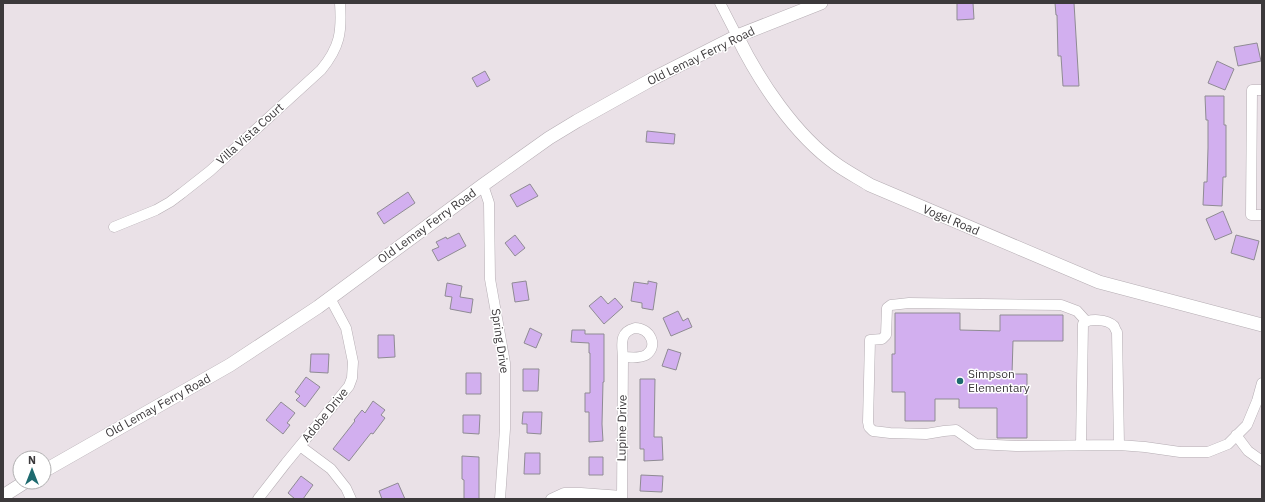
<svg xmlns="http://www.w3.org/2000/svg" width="1265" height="502" font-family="'IBM Plex Sans',sans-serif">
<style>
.building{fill:#d2afef;stroke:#8f8b93}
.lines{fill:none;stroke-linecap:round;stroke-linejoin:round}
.minor-casing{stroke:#b5adb3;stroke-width:11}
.major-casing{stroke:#b5adb3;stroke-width:14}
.minor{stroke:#fff;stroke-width:10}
.major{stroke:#fff;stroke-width:13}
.poi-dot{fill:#1e6a6f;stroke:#fff;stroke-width:1.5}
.labels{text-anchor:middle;stroke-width:3;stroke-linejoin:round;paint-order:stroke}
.street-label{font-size:12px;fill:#3c393b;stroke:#fff}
.poi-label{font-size:12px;fill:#3c393b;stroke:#fff;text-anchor:start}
</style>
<rect width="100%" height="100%" fill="#eae1e7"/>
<path class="building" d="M957,3h16l1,16 -17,1z
M1055,3h19l5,83h-16l-2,-30h-3l-1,-41h-1z
M1257,43l4,18 -23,5 -4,-19z
M1217,61l17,8 -9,21 -17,-7z
M485,71l5,9 -13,7 -5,-9z
M1205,96h19v29h2v52h-3l-1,29 -19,-1 1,-23h3l1,-34v-28h-2z
M647,131l28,3 -1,10 -28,-2z
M530,184l8,12 -21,11 -7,-12z
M408,192l7,11 -31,21 -7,-11z
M1223,211l9,22 -17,7 -9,-21z
M459,233l7,13 -28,15 -6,-11 7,-3 -3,-5 10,-5 1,2z
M515,235l10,13 -10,8 -10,-13z
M1236,235l23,6 -5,19 -23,-7z
M526,281l3,19 -14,2 -3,-19z
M648,281l9,2 -4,27 -11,-2v-5l-11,-2 3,-19 14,2z
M447,283l15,3 -2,11 13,2 -2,14 -21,-4 2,-12 -7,-1z
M601,296l7,8 7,-6 8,9 -19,17 -15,-18z
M678,311l5,10 5,-3 4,9 -21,9 -8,-18z
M895,313h65v17l40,1v-16h63v26h-50l-1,33h15v64h-30v-30h-38v-9h-24v22h-30v-29h-13v-38h3z
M530,328l12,6 -6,14 -12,-5z
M572,330h13v4h19v48h-1l-1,42 1,17 -14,1v-30h-4v-19h5v-40h-1v-10l-18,-1z
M378,335h16l1,22 -17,1z
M668,349l13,4 -5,17 -14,-4z
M311,354h18l-1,19 -18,-1z
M523,369h16l-1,22h-15z
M466,373h15v21h-15z
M306,377l14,10 -15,20 -9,-7 4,-4 -5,-4z
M640,379h15l-1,58h8l1,23 -19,1v-12h-4z
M373,401l12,9 -4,5 4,3 -12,16 -2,-1 -22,28 -16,-12 22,-28 -1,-1 8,-10 3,3z
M281,402l14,11 -8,10 3,2 -7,9 -17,-14z
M523,412h19l-1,22 -14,-1v-9h-5z
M463,415h17l-1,19 -16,-1z
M525,453h15v21h-16z
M462,456l17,1v42h-15v-19l-2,-1z
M589,457h14v18h-14z
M641,475l22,1 -1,16 -22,-1z
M301,476l12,9 -10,14h-8l-7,-6z
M398,483l7,16h-23l-3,-8z"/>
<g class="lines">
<g class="minor-casing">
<path id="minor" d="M720,3l17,33
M1262,90h-10l-1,125h11
M483,185l6,18 1,76 15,84v66l-5,70
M114,227l42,-17 14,-8 12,-9 28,-22 111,-101c19,-23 21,-38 19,-67
M1086,321l-9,-10 -16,-6 -152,-2 -18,2 -4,3 -1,27 -4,4 -12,1 -2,82 1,5 4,4 17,2 36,1 18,-3 12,-1 20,14 40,2 103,-1 26,2 35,5h28l20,-8 19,-19 10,-24 5,-18
M635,328c15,0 24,18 11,27 -7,4 -16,2 -23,2 -1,-13 -4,-25 12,-29z
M1236,435l12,16 14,10
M1081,445l2,-121c6,-6 24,-5 31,2 0,0 2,5 3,6l2,113
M300,446l31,23 15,19 5,11
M258,499l28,-36 63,-77 3,-8 1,-16 -7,-34 -16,-30
M551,499l13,-6h17l41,3
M622,499l1,-142"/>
</g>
<g class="major-casing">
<path id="major" d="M737,36c22,45 58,99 99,128 11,8 23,14 34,21l229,97 163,43
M44,471l186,-106 88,-58 165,-122 66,-47 28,-17 79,-44 81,-41 84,-33
M3,496l22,-14"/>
</g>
<use href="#minor" class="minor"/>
<use href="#major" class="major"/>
</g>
<circle class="poi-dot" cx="960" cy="381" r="4"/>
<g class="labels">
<g class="street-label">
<text transform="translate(701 56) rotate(-26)" y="4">Old Lemay Ferry Road</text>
<text transform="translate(250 134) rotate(-42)" y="4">Villa Vista Court</text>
<text transform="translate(951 220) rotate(23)" y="4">Vogel Road</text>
<text transform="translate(427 226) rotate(-36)" y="4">Old Lemay Ferry Road</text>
<text transform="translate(500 341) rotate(82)" y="4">Spring Drive</text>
<text transform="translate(158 406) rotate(-29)" y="4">Old Lemay Ferry Road</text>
<text transform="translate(325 415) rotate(-51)" y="4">Adobe Drive</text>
<text transform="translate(622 428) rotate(-89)" y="4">Lupine Drive</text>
</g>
<g class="poi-label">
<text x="968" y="378">Simpson<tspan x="968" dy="14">Elementary</tspan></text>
</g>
</g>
<rect width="1265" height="502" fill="none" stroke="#3c393b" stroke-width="8"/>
<g transform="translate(32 470)"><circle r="19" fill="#ffffff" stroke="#b1b0b1"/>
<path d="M0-3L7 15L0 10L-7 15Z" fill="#1e6a6f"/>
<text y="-6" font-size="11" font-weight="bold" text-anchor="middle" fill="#3c393b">N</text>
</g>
</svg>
